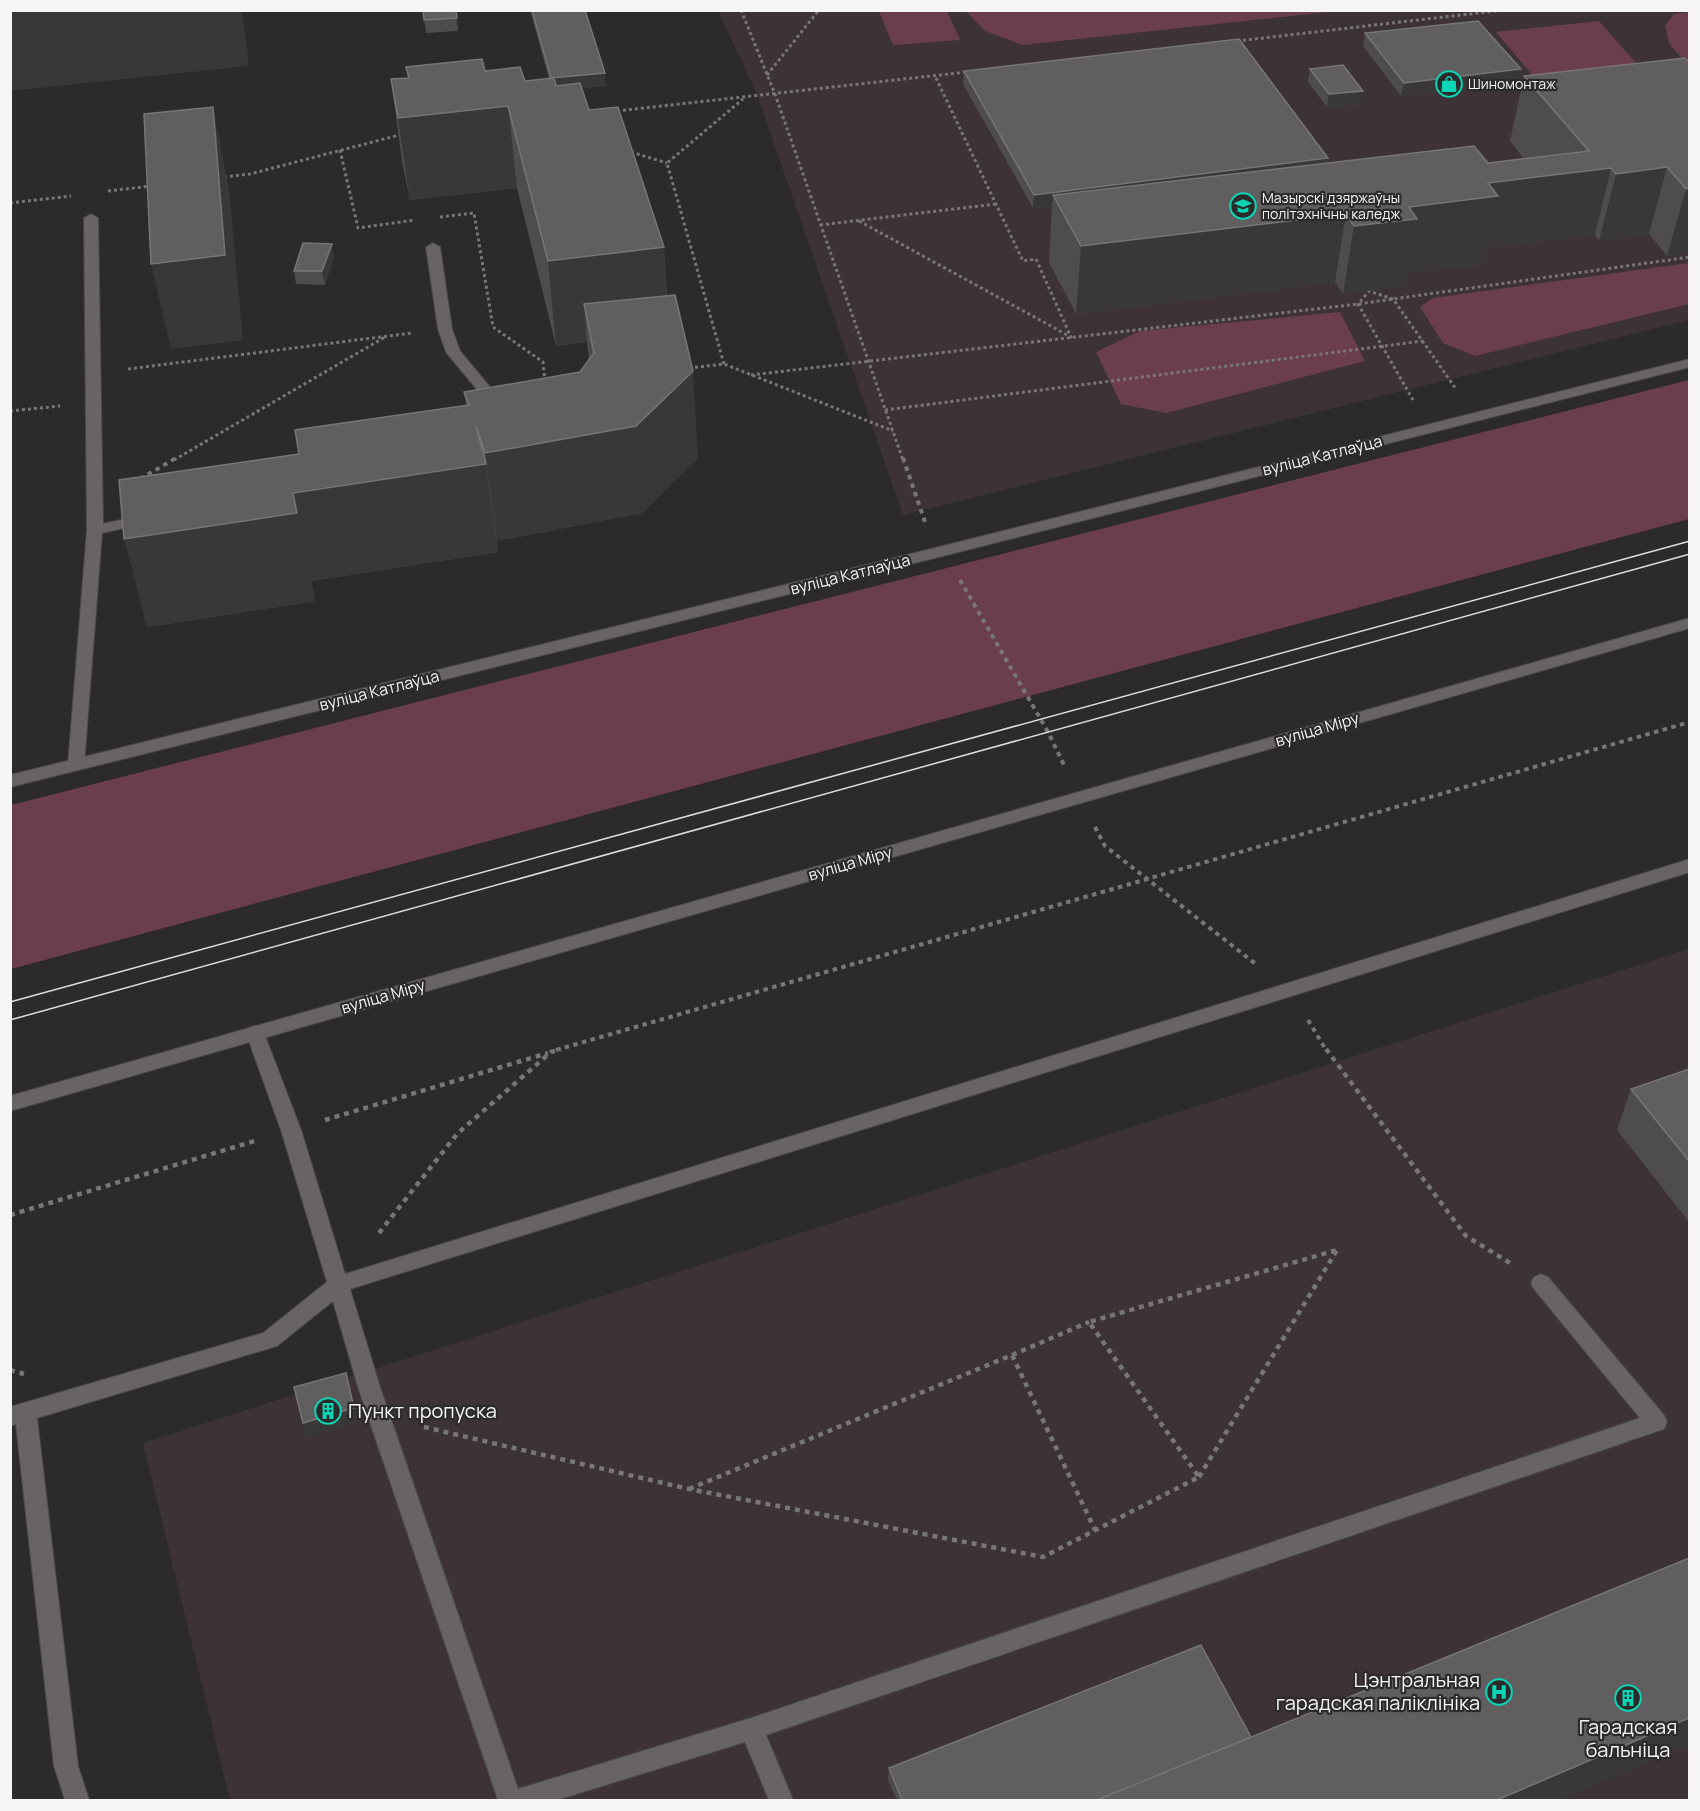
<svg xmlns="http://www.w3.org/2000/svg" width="1700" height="1811" font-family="Manrope,sans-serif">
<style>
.built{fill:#3d3336}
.green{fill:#6b3e4e}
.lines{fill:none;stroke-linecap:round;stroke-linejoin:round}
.service-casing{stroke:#4c4849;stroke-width:2}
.minor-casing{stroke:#4c4849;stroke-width:2}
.secondary-casing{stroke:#4c4849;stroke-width:2}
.path-far2{stroke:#797677;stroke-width:3;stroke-dasharray:3 3;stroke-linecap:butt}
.path-far1{stroke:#797677;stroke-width:4;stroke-dasharray:4.5 4.5;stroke-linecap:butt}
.path{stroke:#797677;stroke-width:4.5;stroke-dasharray:5 5;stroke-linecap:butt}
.service{fill:#686465;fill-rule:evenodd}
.minor{fill:#686465;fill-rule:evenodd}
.secondary{fill:#686465;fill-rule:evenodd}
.tram{stroke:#dfdddd;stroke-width:1.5}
.wall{fill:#4f4c4d}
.shaded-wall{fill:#3a3738}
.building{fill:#615e5f;stroke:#787576;stroke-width:1.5}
.labels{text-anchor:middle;stroke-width:4.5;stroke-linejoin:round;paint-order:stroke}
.far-poi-label{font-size:14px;fill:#f6f4f4;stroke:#2d2a2b;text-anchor:start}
.street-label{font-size:16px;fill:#f6f4f4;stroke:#2d2a2b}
.near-poi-label{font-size:20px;fill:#f6f4f4;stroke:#2d2a2b;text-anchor:start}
</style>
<rect width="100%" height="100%" fill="#2d2a2b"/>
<path class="built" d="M718,11h965l7,7 -1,302 -786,195 -147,-423z
M1689,949v851h-1459l-87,-357z"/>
<path class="green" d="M879,11h68l13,29 -67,5z
M966,11h371l-314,34 -38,-14z
M1689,12v54l-19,-21 -5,-19 9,-12z
M1599,21l53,60 -107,9 -49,-58z
M1689,263v41l-214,52 -32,-13 -23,-36 13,-9z
M1340,312l25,49 -199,52 -45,-9 -25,-52 44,-21z
M1689,380v139l-1678,450v-164z"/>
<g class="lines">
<g class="service-casing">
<path id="service" d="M91,214l7,4 5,306 43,-10 8,5 -3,3 -49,11 -18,232 -2,4h-12l-2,-4 19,-235 -3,-312z
M433,243l7,4 12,82 8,22 44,53 2,3 -2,3h-10l-48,-58 -8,-23 -12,-82z
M1690,859v13l-1340,417 30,98 138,402 233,-71 889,-300 -106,-129 -3,-6 3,-6 7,-3 7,3 116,138 3,7 -3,7 -898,306 27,65h-24l-24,-58 -188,58h-59l-140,-413 -25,-86 -56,45 -240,72 41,348 11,34h-24l-11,-34 -38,-342 -6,2v-19l253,-74 64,-51 -46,-152 -35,-97 2,-5 7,-2 7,2 2,5 37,97 44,144z"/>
</g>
<g class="minor-casing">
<path id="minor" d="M1690,359v8l-747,189 -933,231v-12l933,-229z"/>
</g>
<g class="secondary-casing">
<path id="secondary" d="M1690,618v10l-1680,483v-15z"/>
</g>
<path class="path-far2" d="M741,10l34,84 128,366
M1237,41l267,-31
M767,75l52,-65
M617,111l350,-39
M340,150l18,78 57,-8
M631,152l36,11
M224,177l26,-3 153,-40
M108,191l43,-5
M10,203l61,-7
M440,217l34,-4 19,114 50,35 2,21
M859,221l212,116 -35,-78 -13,2 -88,-185
M820,225l176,-21
M724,364l-57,-201 76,-64
M689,368l35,-4 169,67
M128,369l284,-36
M751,375l607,-71 332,-47
M1413,400l-55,-96 11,-13 24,8 63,90
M885,410l538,-69
M10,411l50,-5
M174,460l211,-123"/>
<path class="path-far1" d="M903,458l22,64
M140,479l36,-21
M960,580l88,152 17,35
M1095,827l10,19 152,119
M1308,1020l18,30
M556,1050l1134,-328"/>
<path class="path" d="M1326,1049l140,187 44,27
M325,1120l223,-67
M10,1215l248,-75
M379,1233l78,-99 94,-82 10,-3
M1012,1355l77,-33
M10,1370l14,4
M424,1427l265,62 354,68 156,-80 -110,-155 248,-72
M1199,1477l138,-227
M689,1489l323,-134 83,175"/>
<use href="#service" class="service"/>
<use href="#minor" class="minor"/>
<use href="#secondary" class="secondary"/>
<path class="tram" d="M10,1002l1680,-461
M10,1020l1680,-466"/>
</g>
<path class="wall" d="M423,10h33l2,21 -32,2z
M530,10h55l21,76 -24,2 7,22 75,137 3,49 31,162 -56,55 -145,28 -1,-4 2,15 -187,29 4,20 -168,26 152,-173 167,-48 -2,-14 116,-20 9,-12 -2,-18 -31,4 -39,-158 -107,12 -8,-39 -11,-82 17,-1 -2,-11 79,4 40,10 24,-2z
M1365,33l156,36 -3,13 -117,14 -38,-50z
M1689,62v191l-22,3 -18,-22 -50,7 -4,-6 -108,13 -3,16 -77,9 -2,13 -62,8 -8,-12 -259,32 -27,-52 3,-56 -19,2 -70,-124 1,-13 363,92h161l36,-4 -14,-18 14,-65z
M1310,69l51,35 -34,3 -19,-25z
M334,257l-9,28 -29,-1 -2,-13z
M1689,1069v153l-72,-92 14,-41z
M1251,1737l310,63h-664l-9,-20 1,-12z"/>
<path class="shaded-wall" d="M10,10h231l5,28 3,28 -239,25z
M1521,69l-3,13 -117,14 3,-13z
M605,73l1,13 -54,5 -1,-13z
M1363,91l-2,13 -34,3 2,-13z
M508,106l9,82 -107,12 -12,-82z
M213,107l16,82 14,151 -72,9 -20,-85z
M1328,158l-2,13 -273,24 -1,11 -19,2 1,-13z
M1667,167l-18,67 -50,7 17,-67z
M1611,168l-16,67 -108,13 -3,16 -77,9 -2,13 -62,8 11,-68 55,-19 79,-24z
M1689,183v70l-22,3 19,-67z
M1346,214l-11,68 -259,32 5,-68z
M332,244l2,13 -9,28 -3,-14z
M664,247l5,85 -85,-28 3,38 -31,4 -8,-85z
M693,371l5,87 -56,55 -145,28 -12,-88z
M486,464l12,88 -187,29 4,20 -168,26 -23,-88 169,-46z
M346,1373l12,49 -51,15 -4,-14z
M1689,1718v27l-128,55h-64z"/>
<path class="building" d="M423,10h33l1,8 -33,2z
M532,10h53l20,63 -54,5z
M1478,21l43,48 -117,14 -39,-50z
M1239,39l89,119 -294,37 -70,-124z
M1685,58l4,4v126l-3,1 -19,-22 -51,7 -5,-6 -123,15 10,13 -89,11 8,12 -63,7 -8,-12 -265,32 -28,-51 421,-49 14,17 101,-12 -65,-75z
M482,59l3,12 35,-4 5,14 29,-3 2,8 24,-3 9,27 29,-3 46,140 -116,14 -40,-155 -110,12 -7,-39 18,-1 -3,-11z
M1343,65l20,26 -34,3 -19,-25z
M213,107l12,148 -74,9 -7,-150z
M303,243l29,1 -10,27h-28z
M675,295l18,76 -57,55 -151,27 -9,-27 10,38 -193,29 4,20 -173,26 -5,-59 180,-26 -4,-24 174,-25 -5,-13 116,-20 14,-19 -10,-49z
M1689,1069v92l-58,-72z
M346,1373l8,35 -51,15 -9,-36z
M1689,1558v160l-192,82h-400l455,-186z
M1201,1645l50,92 -154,63h-195l-13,-32z"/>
<defs>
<g id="shop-ring" transform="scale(1.35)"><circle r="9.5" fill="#2d2a2b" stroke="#0ad5b5" stroke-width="1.5"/><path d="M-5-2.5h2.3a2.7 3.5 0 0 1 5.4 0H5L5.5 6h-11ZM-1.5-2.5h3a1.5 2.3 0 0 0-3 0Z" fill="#0ad5b5"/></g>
<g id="university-ring" transform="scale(1.35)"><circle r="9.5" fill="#2d2a2b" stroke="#0ad5b5" stroke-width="1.5"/><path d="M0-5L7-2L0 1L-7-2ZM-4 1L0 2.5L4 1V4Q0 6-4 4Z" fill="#0ad5b5"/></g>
<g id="building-ring" transform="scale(1.35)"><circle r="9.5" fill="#2d2a2b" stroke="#0ad5b5" stroke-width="1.5"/><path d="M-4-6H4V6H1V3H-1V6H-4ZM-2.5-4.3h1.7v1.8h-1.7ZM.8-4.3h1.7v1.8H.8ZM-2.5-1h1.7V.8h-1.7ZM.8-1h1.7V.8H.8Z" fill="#0ad5b5"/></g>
<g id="hospital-ring" transform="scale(1.35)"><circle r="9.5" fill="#2d2a2b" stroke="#0ad5b5" stroke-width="1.5"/><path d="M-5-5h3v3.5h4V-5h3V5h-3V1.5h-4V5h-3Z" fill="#0ad5b5"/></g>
</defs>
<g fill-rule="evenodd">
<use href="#shop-ring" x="1449" y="84"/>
<use href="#university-ring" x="1243" y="206"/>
<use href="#building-ring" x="328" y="1411"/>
<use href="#hospital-ring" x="1499" y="1692"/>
<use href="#building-ring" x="1628" y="1698"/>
</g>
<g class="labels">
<g class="far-poi-label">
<text x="1468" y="89">Шиномонтаж</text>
<text x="1262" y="203">Мазырскі дзяржаўны<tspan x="1262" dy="16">політэхнічны каледж</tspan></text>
</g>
<g class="street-label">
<text transform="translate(1322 455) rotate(-14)" y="6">вуліца Катлаўца</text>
<text transform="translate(850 574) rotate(-14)" y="6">вуліца Катлаўца</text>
<text transform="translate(379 690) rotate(-14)" y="6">вуліца Катлаўца</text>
<text transform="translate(1317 729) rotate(-16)" y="6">вуліца Міру</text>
<text transform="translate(850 863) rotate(-16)" y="6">вуліца Міру</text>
<text transform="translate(383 996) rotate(-16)" y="6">вуліца Міру</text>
</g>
<g class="near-poi-label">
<text x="348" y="1418">Пункт пропуска</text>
<text x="1480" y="1687" text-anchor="end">Цэнтральная<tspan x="1480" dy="23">гарадская паліклініка</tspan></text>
<text x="1628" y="1734" text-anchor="middle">Гарадская<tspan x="1628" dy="23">бальніца</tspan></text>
</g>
</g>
<rect width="1700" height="1811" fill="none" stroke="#f6f4f4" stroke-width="24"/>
</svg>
